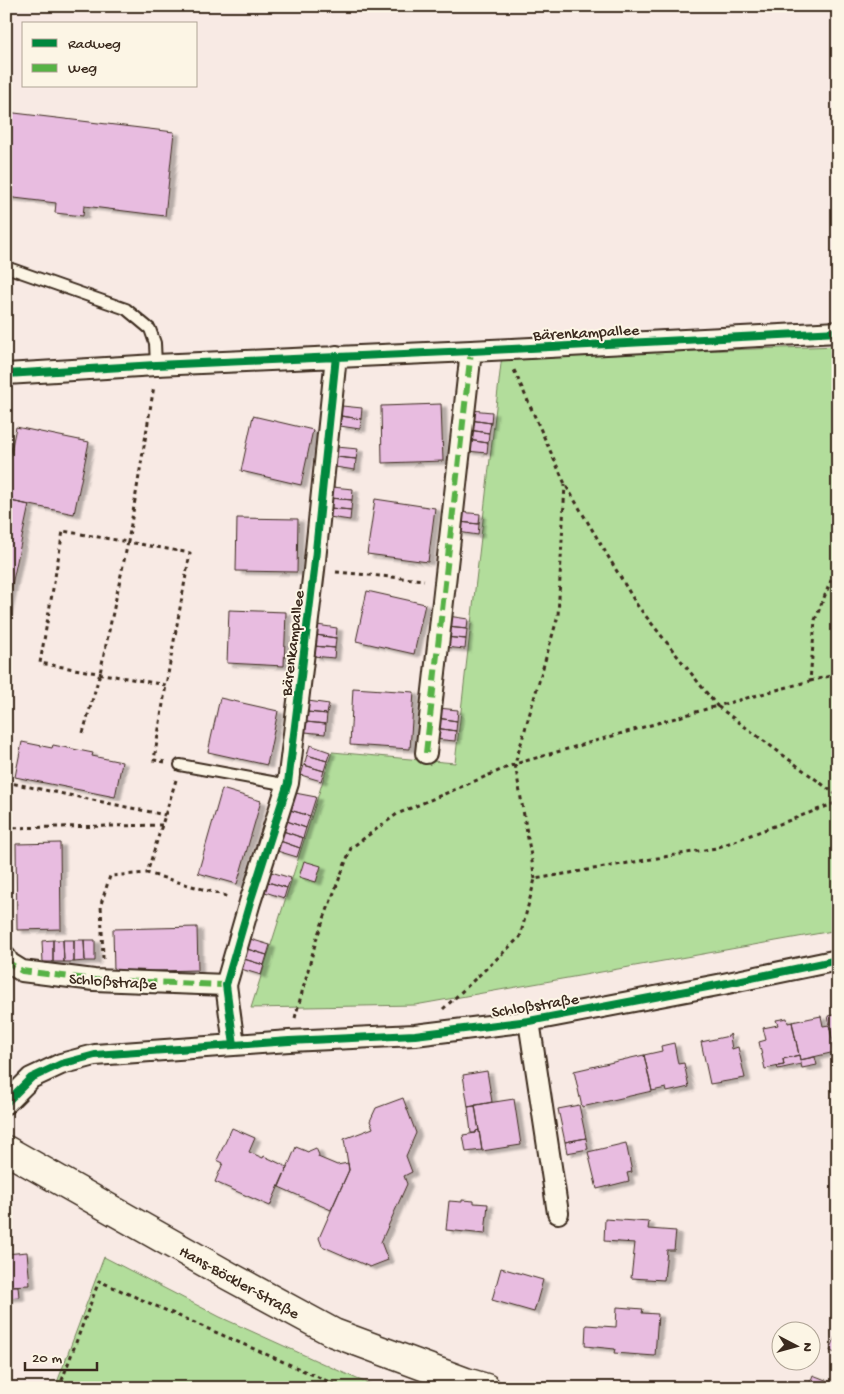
<svg xmlns="http://www.w3.org/2000/svg" width="844" height="1394" font-family="'Gochi Hand',sans-serif">
<style>
.green{fill:#b2dd9b;stroke:#76845c}
.building{fill:#e8bce0;stroke:#3b2a1e;filter:url(#shadow)}
.lines{fill:none;stroke-linecap:round;stroke-linejoin:round}
.lane-casing{stroke:#3b2a1e;stroke-width:14}
.street-casing{stroke:#3b2a1e;stroke-width:24}
.secondary-casing{stroke:#3b2a1e;stroke-width:31}
.path{stroke:#3b2a1e;stroke-width:3;stroke-dasharray:4 4;stroke-linecap:butt}
.lane{stroke:#fcf5e5;stroke-width:10}
.street{stroke:#fcf5e5;stroke-width:20}
.secondary{stroke:#fcf5e5;stroke-width:28}
.quiet{stroke:#57b245;stroke-width:6;stroke-dasharray:12 6;stroke-linecap:butt}
.cycleway-casing{stroke:#fcf5e5;stroke-width:11}
.cycleway{stroke:#00873e;stroke-width:8}
.labels{text-anchor:middle;stroke-width:4;stroke-linejoin:round;paint-order:stroke}
.street-label{font-size:16px;fill:#3b2a1e;stroke:#fcf5e5}
</style>
<defs>
<filter id="shadow"><feDropShadow dx="5.5" dy="3" stdDeviation="1" flood-color="#0004"/></filter>
</defs>
<rect width="100%" height="100%" fill="#f8eae4"/>
<filter id="ink" filterUnits="userSpaceOnUse"><feTurbulence type="fractalNoise" baseFrequency=".02" numOctaves="2"/><feDisplacementMap in="SourceGraphic" scale="10" xChannelSelector="R" yChannelSelector="G"/><feConvolveMatrix kernelMatrix="1 2 1 2 8 2 1 2 1" color-interpolation-filters="sRGB"/></filter>
<g filter="url(#ink)">
<path class="green" d="M838,346v584l-423,75 -164,3 81,-256 123,11 47,-408h83z
M104,1257l116,60 137,62 24,9h-326z"/>
<path class="building" d="M6,112l168,20 -9,84 -81,-10 -1,10 -28,-3 1,-10 -50,-6z
M441,404l2,57 -61,2 -1,-57z
M342,406l20,2 -1,11 -20,-3z
M471,410l21,2 -1,11 -21,-3z
M253,416l60,14 -12,55 -60,-14z
M341,416l20,3 -1,10 -20,-3z
M470,420l21,3 -2,10 -20,-3z
M16,427l73,15 -15,72 -68,-14v-25z
M469,430l20,3 -1,10 -20,-3z
M468,440l20,3 -1,10 -20,-2z
M6,447l6,1 -6,27z
M337,447l21,2 -2,10 -20,-2z
M336,457l20,2 -1,11 -20,-3z
M332,487l21,2 -1,11 -21,-2z
M331,498l21,2 -1,10 -21,-2z
M375,499l60,9 -7,54 -61,-8z
M6,500l23,5 -23,108z
M330,508l21,2 -1,10 -21,-3z
M460,512l20,2 -1,10 -20,-2z
M237,518l61,1 -1,53 -61,-1z
M459,522l20,2 -1,11 -20,-3z
M367,591l58,13 -11,50 -58,-13z
M229,610l57,2 -2,54 -57,-3z
M448,616l20,3 -1,10 -20,-2z
M317,625l20,3 -1,10 -20,-3z
M447,627l20,2 -1,10 -21,-2z
M316,635l20,3 -1,10 -21,-2z
M445,637l21,2 -1,10 -21,-2z
M314,646l21,2 -1,10 -21,-2z
M353,688l61,4 -4,57 -60,-4z
M220,698l58,13 -11,54 -59,-13z
M308,701l21,3 -2,10 -20,-2z
M438,708l20,2 -1,11 -20,-3z
M307,712l20,2 -1,10 -20,-2z
M437,718l20,3 -1,10 -21,-3z
M306,722l20,2 -1,10 -20,-2z
M435,728l21,3 -1,10 -21,-2z
M22,742l30,6 1,-3 40,8 -1,3 30,6 -7,35 -100,-20z
M310,745l20,7 -3,9 -20,-6z
M307,755l20,6 -3,10 -20,-6z
M304,765l20,6 -3,10 -20,-6z
M222,789l39,12 -24,83 -39,-11z
M295,793l21,4 -6,19 -20,-6z
M290,810l20,6 -4,12 -19,-7z
M287,821l19,7 -3,10 -20,-7z
M283,831l20,7 -3,10 -20,-7z
M280,841l20,7 -3,9 -20,-6z
M60,843l1,86 -44,1 -1,-86z
M304,861l17,5 -5,16 -17,-5z
M271,872l20,6 -4,10 -19,-6z
M268,882l19,6 -3,10 -19,-6z
M197,927l1,43 -84,2 -1,-43z
M250,939l20,6 -3,10 -20,-6z
M53,940v22h-10l-1,-21z
M53,940h10l1,22h-11z
M63,940h11v22h-10z
M74,940h10l1,21 -11,1z
M84,940h11v21h-10z
M247,949l20,6 -3,10 -20,-6z
M244,959l20,6 -3,10 -20,-6z
M838,1014v38h-3l-7,-36z
M821,1016l2,10 6,-1 6,27 -35,8 -8,-38z
M787,1018l1,5 4,-1 7,33 -16,4 1,6 -19,4 -6,-27 7,-2 -3,-12 15,-3 -2,-5z
M730,1034l1,1 -1,2 2,12 6,-2 7,31 -35,6 -9,-42 28,-6z
M674,1043l4,21 6,-1 5,24 -22,5 -1,-4 -14,3 -8,-36 18,-4 -1,-5z
M644,1055l8,36 -70,16 -8,-36z
M799,1055l2,9 -23,5 -1,-3 7,-1 -1,-6z
M815,1057l2,8 -15,3 -2,-8z
M487,1071l5,31 -24,5 -5,-32z
M403,1098l13,35 -10,23 6,16 -8,4 3,8 -26,58 7,18 -18,7 -48,-21 -3,-8 30,-68 -5,-31 29,-11 -3,-7 6,-13z
M514,1099l7,46 -39,6 -7,-46z
M579,1105l7,33 -21,4 -7,-33z
M475,1106l4,24 -3,1v2h-5l-3,-26z
M232,1128l23,10 -6,14 14,6 1,-2 23,11 -17,39 -55,-24 8,-19 -6,-3z
M479,1130l3,20 -16,2 -3,-17 13,-2v-2z
M586,1138l2,11 -21,4 -2,-11z
M626,1143l6,29 -5,1 2,8 -32,8 -9,-37z
M296,1147l12,5 1,-1 7,-3 3,7 -1,2 19,8 11,-2 1,7 -18,40 -52,-23z
M462,1200l12,1v2l14,1 -3,30 -39,-4 3,-29 13,1z
M605,1219l44,3 -1,7 28,2 -2,19h-7l-3,30 -33,-2 4,-35 -31,-2z
M27,1252l3,33 -24,1v-32z
M501,1268l42,12 -9,32 -42,-12z
M6,1286h12l1,11 -12,1z
M617,1307l26,2 -1,4 16,1 -3,42 -41,-3 1,-4 -30,-3 1,-21 30,2z
M838,1330v24l-8,-3z
M813,1375l25,10v3h-30z"/>
<g class="lines">
<g class="lane-casing">
<path id="lane" d="M6,267l120,42 24,20 5,14 1,22
M180,765l108,20"/>
</g>
<g class="street-casing">
<path id="street" d="M6,374l150,-9 315,-14 367,-19
M426,753l45,-402
M6,958l3,5 13,8 72,9 132,5
M529,1021l29,192
M234,1045l-8,-60 24,-83 38,-119 26,-213 22,-214
M6,1103l25,-25 30,-14 34,-9 194,-14 126,-6 114,-14 194,-37 115,-24"/>
</g>
<g class="secondary-casing">
<path id="secondary" d="M6,1150l223,126 105,57 132,49 20,6"/>
</g>
<path class="path" d="M514,370l51,114 72,121 80,101 93,-25 5,-61 23,-57
M336,572l88,8
M810,681l28,-7
M83,733l17,-60 28,-131 -65,-11 -23,132 126,22 24,-132 -62,-11 26,-156
M165,762l-11,-2 12,-75
M176,780l-29,93 83,24
M6,782l159,33
M6,828l157,-3
M535,879l-20,-115 202,-58 121,90
M103,959l-2,-55 9,-28 37,-3
M443,1009l77,-72 15,-58 181,-31 122,-46
M295,1018l22,-81 34,-89 46,-34 118,-50 43,-148 7,-132
M59,1388l40,-107 244,107"/>
<use href="#lane" class="lane"/>
<use href="#street" class="street"/>
<use href="#secondary" class="secondary"/>
<path class="quiet" d="M426,753l45,-402
M6,958l3,5 13,8 72,9 132,5"/>
<g class="cycleway-casing">
<path id="cycleway" d="M6,374l150,-9 315,-14 367,-19
M234,1045l-8,-60 24,-83 38,-119 26,-213 22,-214
M6,1103l25,-25 30,-14 34,-9 194,-14 126,-6 114,-14 194,-37 115,-24"/>
</g>
<use href="#cycleway" class="cycleway"/>
</g>
</g>
<g class="labels">
<g class="street-label">
<text transform="translate(586 331) rotate(-3)" y="6">Bärenkampallee</text>
<text transform="translate(291 643) rotate(-83)" y="6">Bärenkampallee</text>
<text transform="translate(113 980) rotate(4)" y="6">Schloßstraße</text>
<text transform="translate(535 1004) rotate(-9)" y="6">Schloßstraße</text>
<text transform="translate(240 1281) rotate(29)" y="6">Hans-Böckler-Straße</text>
</g>
</g>
<rect width="844" height="1394" fill="none" stroke="#fcf5e5" stroke-width="25"/>
<rect x="12" y="12" width="819" height="1369" fill="none" stroke="#3b2a1e" stroke-width="2" filter="url(#ink)"/>
<rect x="22" y="22" width="175" height="65" fill="#fcf5e5" stroke="#afa495"/>
<rect x="32" y="39" width="25" height="8" fill="#00873e" stroke="#afa495"/>
<text x="68" y="48" font-size="15" fill="#3b2a1e">Radweg</text>
<rect x="32" y="64" width="25" height="8" fill="#57b245" stroke="#afa495"/>
<text x="68" y="72" font-size="15" fill="#3b2a1e">Weg</text>
<g transform="translate(796 1346) rotate(96)"><circle r="24" fill="#fcf5e5" stroke="#afa495"/>
<path d="M0-4L9 19L0 12L-9 19Z" fill="#3b2a1e"/>
<text y="-8" font-size="14" font-weight="bold" text-anchor="middle" fill="#3b2a1e">N</text>
</g>
<path d="M25 1362v8h72v-8" fill="none" stroke="#3b2a1e" stroke-width="2.5"/>
<text x="32" y="1362" font-size="15" fill="#3b2a1e" stroke="#fcf5e5" stroke-width="4" paint-order="stroke">20 m</text>
</svg>
